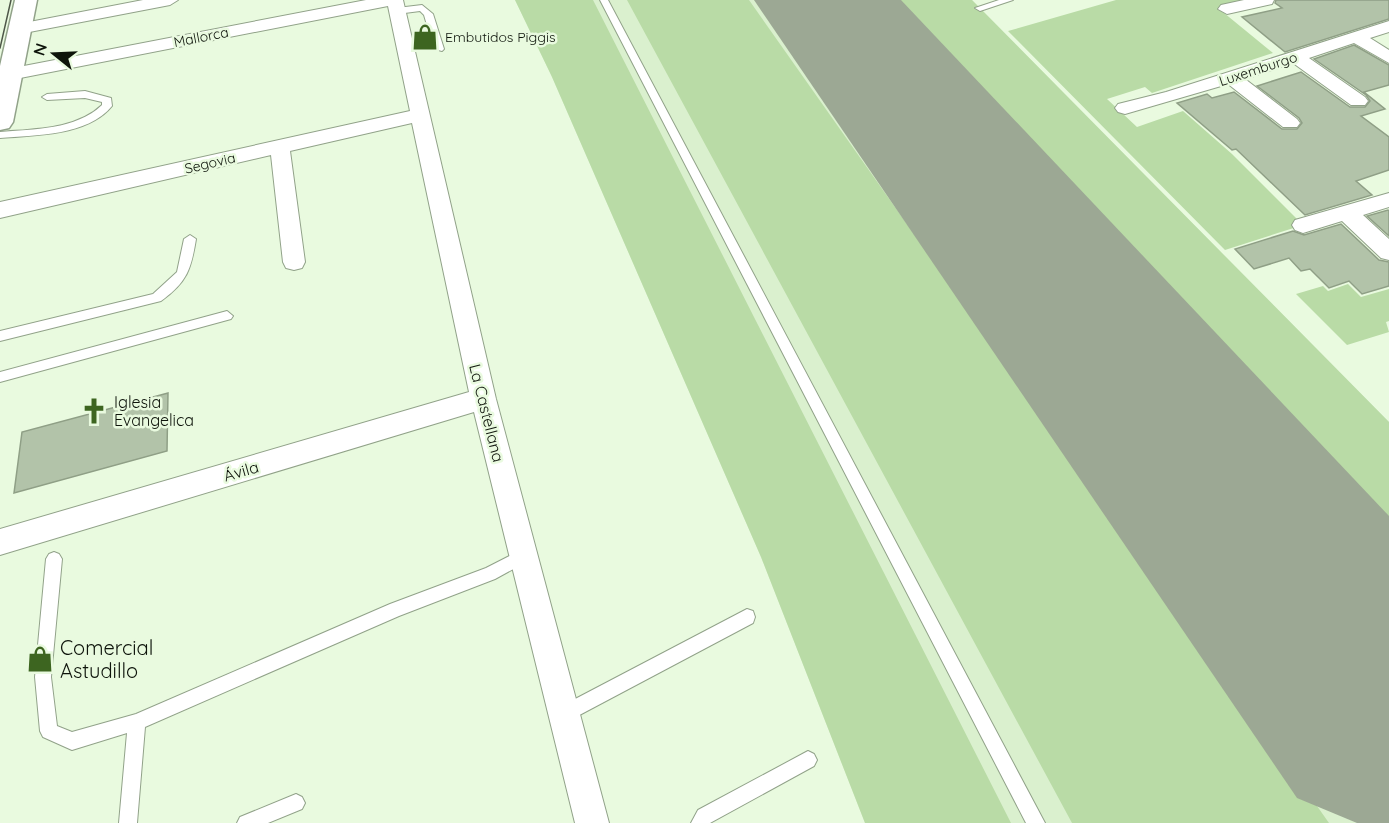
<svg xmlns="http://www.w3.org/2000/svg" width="1389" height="823" font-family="Quicksand,sans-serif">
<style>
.built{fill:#daf0ce}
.green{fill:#b9dba6}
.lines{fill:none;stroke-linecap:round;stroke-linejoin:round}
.runway{fill:#9ca894;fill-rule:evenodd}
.building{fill:#b2c3a9;stroke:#8f9f86;stroke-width:1.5}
.lane-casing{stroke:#91a289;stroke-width:2}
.street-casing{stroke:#91a289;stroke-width:2}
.secondary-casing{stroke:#91a289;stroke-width:3}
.lane{fill:#fff;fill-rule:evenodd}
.street{fill:#fff;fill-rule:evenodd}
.secondary{fill:#fff;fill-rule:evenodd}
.tram{stroke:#4e5749;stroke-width:1.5}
.labels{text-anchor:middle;stroke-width:5;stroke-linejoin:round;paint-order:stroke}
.far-street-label{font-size:14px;fill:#0e140b;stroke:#e9fadf}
.far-poi-label{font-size:14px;fill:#0e140b;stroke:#e9fadf;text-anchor:start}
.poi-label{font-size:16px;fill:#0e140b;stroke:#e9fadf;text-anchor:start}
.street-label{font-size:16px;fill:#0e140b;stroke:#e9fadf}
.near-poi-label{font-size:20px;fill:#0e140b;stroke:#e9fadf;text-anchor:start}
</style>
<rect width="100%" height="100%" fill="#e9fadf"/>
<path class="built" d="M515,0h457l417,422v401h-524l-104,-266 -209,-480z"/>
<path class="green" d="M515,0h78l418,823h-146l-104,-266 -209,-480z
M627,0h122l580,823h-257z
M890,0h82l417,422v143z
M1116,0h125l-23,8 55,45 -121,40 -7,-6 -38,12 30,28 46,-16 49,43 71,71 -78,25 -217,-219z
M1348,284l13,13 28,-8v32l-3,1 3,10 -42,13 -51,-51 27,-8 5,5z"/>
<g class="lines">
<path class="runway" d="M754,0h147l488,516v307h-32l-60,-25z"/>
</g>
<path class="building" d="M1276,0h113v19l-104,33 -43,-35 40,-9 -7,-5z
M1354,45l35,20v20l-25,7 21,17 -24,7 28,21v33l-33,11 16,14 -67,20 -69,-66 -4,1 -55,-47 30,-9 5,4 22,-6 48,37h15l5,-6 -3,-5 -42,-32 44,-14 49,35h15l5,-6 -4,-6 -52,-36z
M1388,210l1,1v25l-22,-20z
M1341,224l38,36 10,2v24l-27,8 -13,-13 -20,7 -19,-19 -9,2 -12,-13 -35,11 -19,-20 58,-18 11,4z
M168,393l-1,58 -153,42 8,-61z"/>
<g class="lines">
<g class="lane-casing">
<path id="lane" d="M600,0h8l437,823h-19z
M999,0h14l-33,11 -5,-3z
M422,5l11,9 11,35 -2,2 -8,-2 -10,-34 -4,-4 -23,3 -5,-3 5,-3z
M85,91l26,7 1,8c-24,30 -77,29 -112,32v-6c33,-3 76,-2 102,-27v-3l-17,-4 -38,2 -5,-3 5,-3z
M190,235l6,4c-5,31 -9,43 -35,62l-161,40v-10l153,-37 24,-22 7,-33z
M227,311l6,5 -2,3 -231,63v-10z
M523,549l5,2 3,5 -3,5 -33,18 -96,37 -254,111 -8,96h-18l8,-90 -55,17 -29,-13 -3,-6 -5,-54 11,-118 3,-5 5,-2 5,2 3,5 -11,118 6,49 15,6 64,-18 254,-110 96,-36z
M747,609l6,2 2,6 -2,6 -183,97 -6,2 -6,-2 -2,-6 2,-6z
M808,751l6,3 3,6 -3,6 -104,57h-19l7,-13z
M296,794l6,3 3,6 -3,6 -34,14h-31l3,-6z"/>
</g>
<g class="street-casing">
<path id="street" d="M143,0h35l-8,5 -151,29 -9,-5 9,-5z
M366,0h37l93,399 113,424h-34l-101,-411 -474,143v-26l469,-137 -57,-269 -122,28 15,111 -3,6 -8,2 -8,-2 -3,-6 -12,-107 -271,63v-16l410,-91 -22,-105 -378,74 -7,-2 -2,-4 2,-4z
M1244,0h30l-2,4 -45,10 -9,-5 3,-4z
M1389,21v11l-19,6 19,12v13l-35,-20 -45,15 56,39 3,4 -3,4h-14l-58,-42 -48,16 52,40 3,4 -3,4h-14l-55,-43 -103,30 -7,-2 -3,-4 3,-4 48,-12z
M1389,193v14l-26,8 26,24v21l-8,-2 -39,-37 -39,12 -8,-3 -3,-5 3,-5z"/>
</g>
<g class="secondary-casing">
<path id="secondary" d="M15,0h22l-24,122 -4,6 -9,2v-64z"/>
</g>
<use href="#lane" class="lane"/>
<use href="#street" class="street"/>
<use href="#secondary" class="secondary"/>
<path class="tram" d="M0,48l11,-48"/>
</g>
<defs>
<g id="shop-bare" transform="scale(2.07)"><path d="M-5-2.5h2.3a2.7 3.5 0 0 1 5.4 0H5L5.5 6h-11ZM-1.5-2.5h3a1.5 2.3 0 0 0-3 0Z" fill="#3d6520" stroke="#e9fadf" stroke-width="2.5" paint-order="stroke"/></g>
<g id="church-bare" transform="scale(2.07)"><path d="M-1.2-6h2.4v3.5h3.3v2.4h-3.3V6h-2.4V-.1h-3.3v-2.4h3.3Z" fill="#3d6520" stroke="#e9fadf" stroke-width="2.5" paint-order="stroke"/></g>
</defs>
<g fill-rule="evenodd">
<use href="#shop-bare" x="425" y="37"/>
<use href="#church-bare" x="94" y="411"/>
<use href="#shop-bare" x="40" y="659"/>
</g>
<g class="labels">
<g class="far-street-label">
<text transform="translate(201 37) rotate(-11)" y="5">Mallorca</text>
<text transform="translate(1258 69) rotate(-18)" y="5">Luxemburgo</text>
<text transform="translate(210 163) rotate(-13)" y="5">Segovia</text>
</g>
<g class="far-poi-label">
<text x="445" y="42">Embutidos Piggis</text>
</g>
<g class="poi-label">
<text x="114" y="408">Iglesia<tspan x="114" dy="18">Evangelica</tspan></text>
</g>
<g class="street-label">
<text transform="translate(487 413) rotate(76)" y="6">La Castellana</text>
<text transform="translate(241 471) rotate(-16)" y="6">Ávila</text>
</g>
<g class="near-poi-label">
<text x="60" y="655">Comercial<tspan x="60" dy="23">Astudillo</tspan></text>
</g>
</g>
<g transform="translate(54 54) rotate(288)" stroke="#e9fadf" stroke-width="4.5" paint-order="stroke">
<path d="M0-4.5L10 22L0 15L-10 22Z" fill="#0e140b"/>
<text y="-9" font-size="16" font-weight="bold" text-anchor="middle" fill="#0e140b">N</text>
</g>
</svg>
